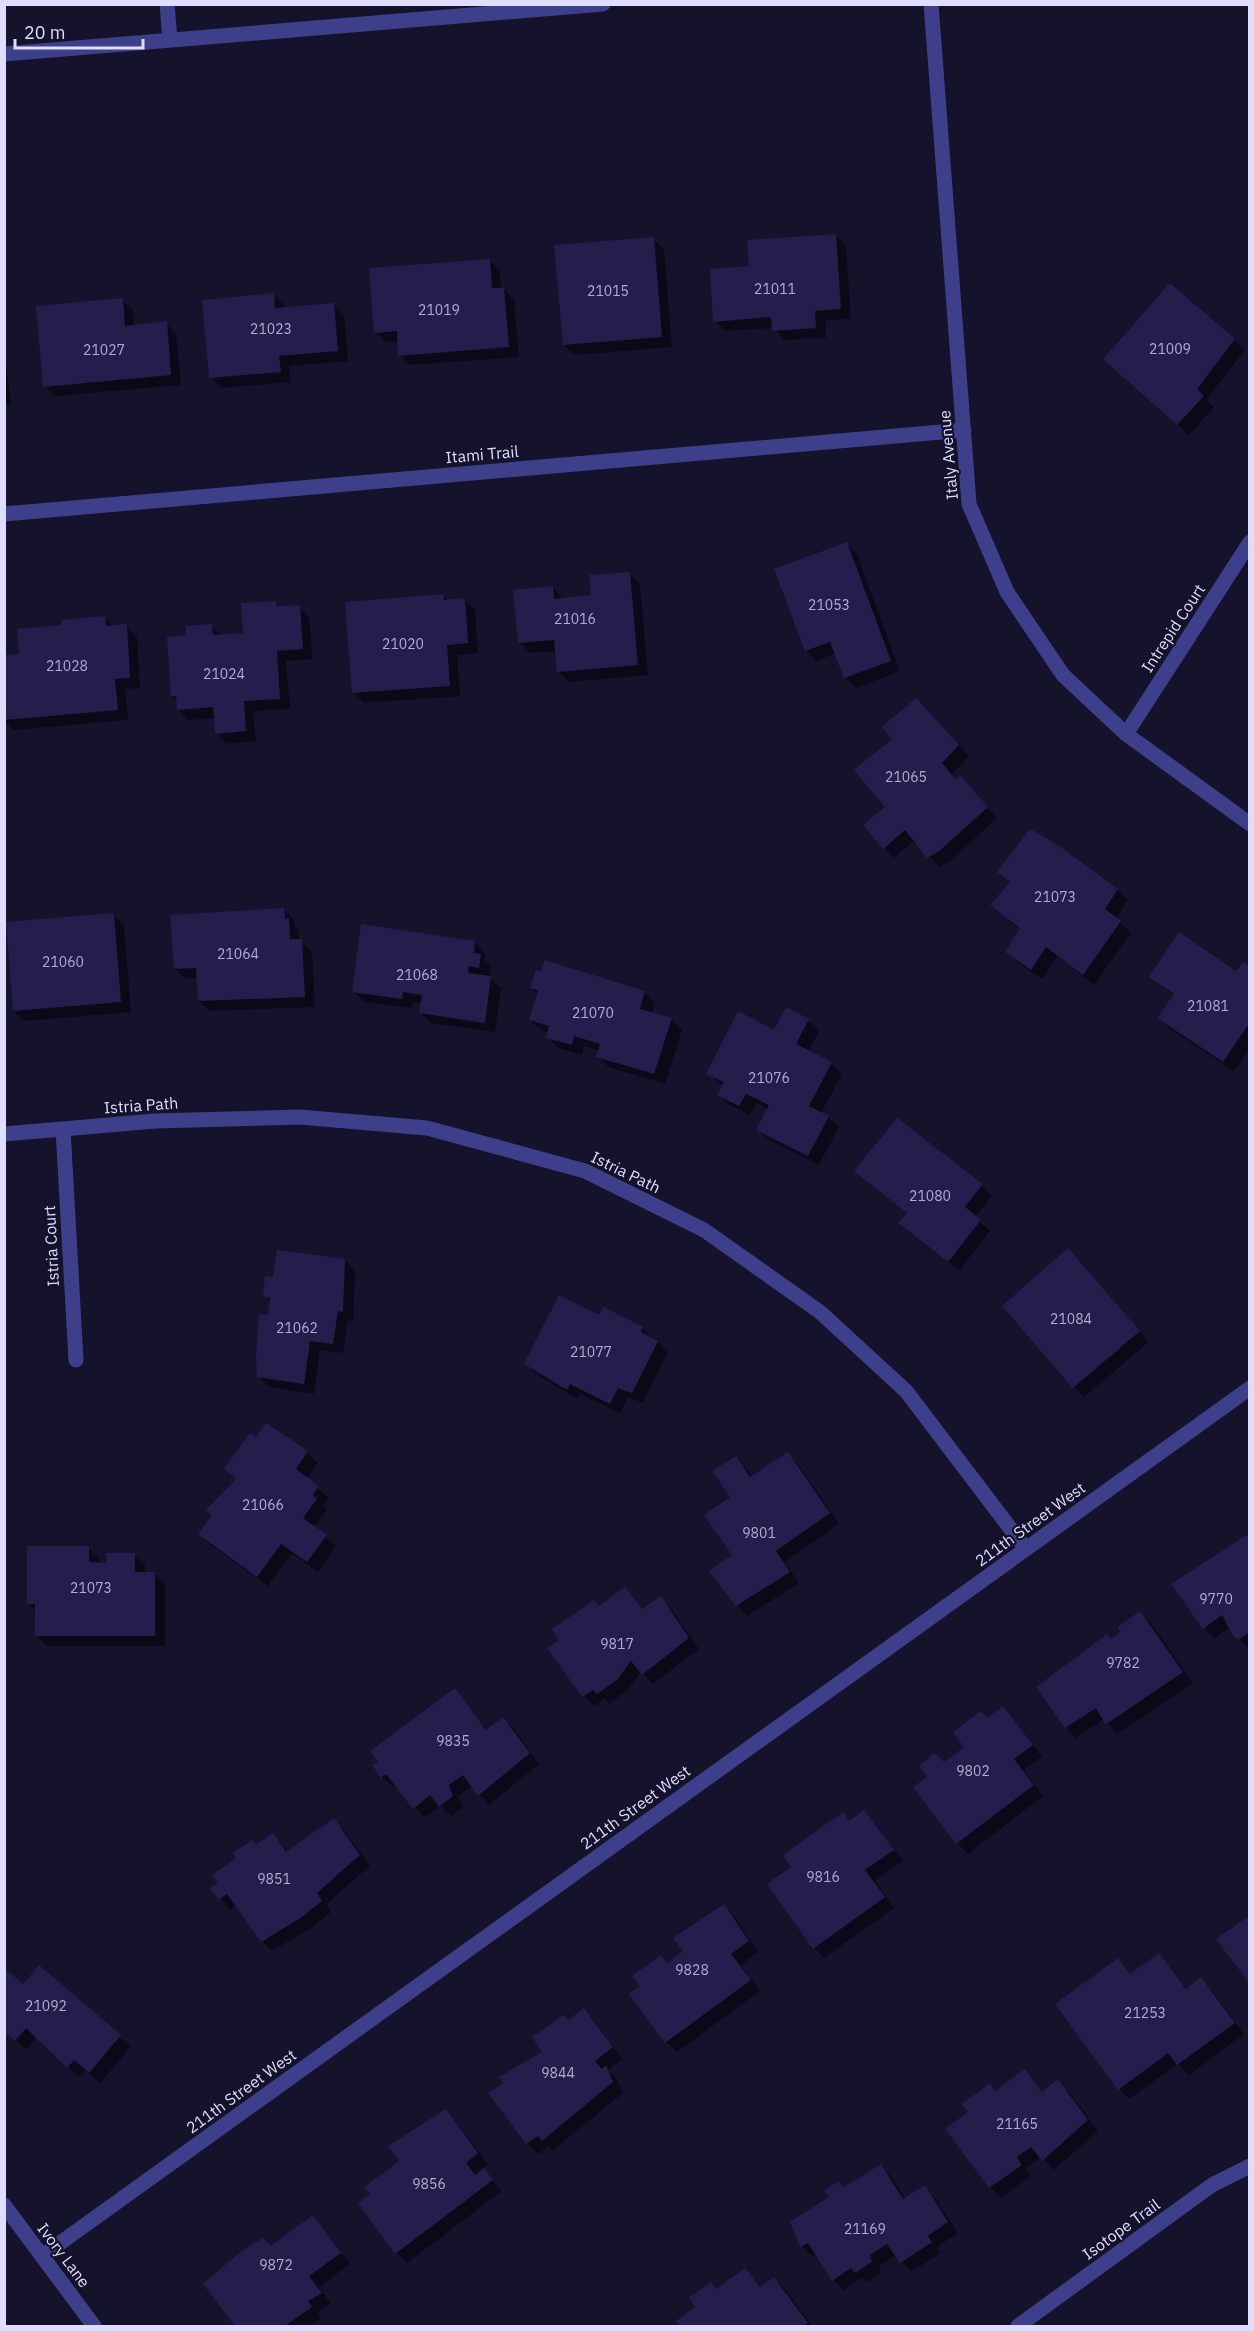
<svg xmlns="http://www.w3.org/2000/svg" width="1254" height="2331" font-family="'IBM Plex Sans',sans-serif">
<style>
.shadow{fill:#0007}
.building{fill:#251e4c}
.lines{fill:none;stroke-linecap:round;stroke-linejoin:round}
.minor{stroke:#3e3f8a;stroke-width:15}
.labels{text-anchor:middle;stroke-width:4.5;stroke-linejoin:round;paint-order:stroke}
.number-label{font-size:14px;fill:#b0add2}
.street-label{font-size:16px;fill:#dfddfe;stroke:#15122c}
</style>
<rect width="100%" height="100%" fill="#15122c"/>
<path class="shadow" d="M836,235l10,11 5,73 -26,1 1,18 -42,2 -11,-12 -48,3 -10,-10 35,-53z
M653,239l11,10 8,98 -97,8 -11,-10z
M489,260l11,11 1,18h3l10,11 5,57 -109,8 -10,-10 -1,-13h-13l-10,-10z
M273,294l11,11v3l49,-4 11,11 4,46 -59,5 1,16 -69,6 -10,-11z
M122,300l11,10 1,16 32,-3 10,11 5,51 -126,11 -10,-10z
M1234,340l11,10 -39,50 8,7 -25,28 -74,-66z
M4,347l7,57 -7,1z
M847,544l10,10 43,117 -44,17 -11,-11 -9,-24 -20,8 -10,-11z
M629,573l11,11 8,91 -79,7 -11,-11 -1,-20 -27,2 -11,-10 33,-56 11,12 30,-2z
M443,595l6,6 15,-2 11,11 3,43 -21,2 3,41 -96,7 -10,-10z
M276,602l5,6 18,-1 10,10 4,42 -27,2 4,48 -37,2 3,30 -29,3 -11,-11 -1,-15 -27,2 -10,-10v-9l-5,-5 15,-60 24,-10 10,10 22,-2z
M104,618l10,9 12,-1 11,11 3,51 -15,1 3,31 -114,10 -10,-10v-63l17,-2 42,-28z
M926,711l43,45 -18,19 5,5 4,-3 37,41 -48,44 -10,5 -24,-27 -21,18 -10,-10 3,-41z
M1051,842l67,48 10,10 -12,19 15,14 -37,52 -36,-29 -16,23 -25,-17 -10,-11 14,-21 -29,-25 19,-21 -12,-13z
M283,910l11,10v6l5,4v10l13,11 3,56 -105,4 -11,-10 -1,-23 -12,1 -11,-10z
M113,915l11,10 7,87 -106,9 -11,-10z
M475,943l10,10 -1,6 7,7 -2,12 12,10 -6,44 -64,-9 -11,-11 2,-9 -9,-1 -1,6 -48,-6 -11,-11z
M1250,968v80l-16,23 -64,-42 -11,-11 16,-22 -24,-19 86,-4z
M531,988l113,4 11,11 -3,11 19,5 11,11 -17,54 -57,-17 -10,-11 2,-5 -16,-5 -2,9 -24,-7 -11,-11 2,-4 -8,-3 -11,-10 8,-25z
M787,1009l21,12 11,10 -11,21 23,12 11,10 -21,39 7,4 11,10 -20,38 -50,-25 -11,-10 11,-21 -12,-6 -7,12 -21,-10 -10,-11 4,-8 -15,-13 67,-41z
M856,1171l126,15 10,10 -17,21 15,14 -31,40 -48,-37 -11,-11 8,-9z
M345,1260l10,11 -2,50h-5l-5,32 -23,-3 -6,44 -45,-7 -11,-11 13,-73 -7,-7 10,-17z
M1079,1261l70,81 -65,55 -10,-10z
M600,1317l42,11 26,24 -25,51 -15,-6 -8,16 -40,-19 -2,5 -42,-25 -10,-10z
M266,1425l41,28 11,10 -11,16 22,19 -6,8 4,4 -13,18 22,18 -18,26 -26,-19 -24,33 -58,-42 -10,-10 37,-54 -12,-11 31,-29z
M787,1454l11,10 41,60 -54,38 14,21 -52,33 -10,-11 -5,-108 4,-40 17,21z
M1250,1535v114l-17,-16 -3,-6 -16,12 -10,-11z
M88,1548l11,10v6h9l26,-9 11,10v8l10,1 10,10v62h-118l-10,-10v-24l-9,-9z
M625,1589l18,21 18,-12 10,11 28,40 -46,35 -12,-12 -14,18 -18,14 -5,-5 -10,7 -10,-10 16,-88z
M1140,1613l11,10 42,60 -71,48 -6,2 -12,-14 -28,19 -10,-11 -28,-39 83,-55z
M455,1690l32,40 16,-11 11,10 25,35 -50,41 -17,-19 -14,10 5,11 -12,9 -11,-10 -16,12 -28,-34 -3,3 -11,-10z
M1003,1708l39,48 -18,14 19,26 -75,58 -11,-11 -42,-55 51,-41 22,-28z
M864,1812l39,49 -28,20 19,27 -70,50 -10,-10 -21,-81 49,-53 8,8z
M334,1820l10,10 26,36 -44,38 5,8 -18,15 -41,24 -10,-10 -25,-36 -7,5 -18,-21 45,-43 16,-11 15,17z
M724,1906l10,10 24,36 -17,13 19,26 -83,61 -11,-10 -24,-56 43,-34z
M1159,1955l28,34 14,-10 11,11 32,44 -55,41 -11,-11 -49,35 -10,-10 -1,-129 13,14z
M39,1968l92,79 -31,36 -15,-13 -7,7 -41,-40 -11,13 -22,-20 19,-44z
M584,2010l10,10 28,39 -14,11 8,8 7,15 -70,57 -4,-4 -11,8 -11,-11 -36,-49 54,-41 23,-32z
M1025,2071l18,21 15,-11 11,11 29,39 -44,39 -13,-13 -15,11 5,8 -30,22 -11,-11 -43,-58 23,-17 20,-27 7,7z
M446,2111l10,11 32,42 -6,5 20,22 -95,72 -11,-10 -24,-59z
M881,2166l10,10 15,24 18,-13 11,11 23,35 -21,14 4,6 -30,19 -15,-17 -17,11 2,7 -15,9 -4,-4 -18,12 -11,-10 -16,-26 -5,2 -10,-10 36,-63 7,6z
M313,2217l37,47 -31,23 12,17 -14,8 4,6 -12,8h-72l-31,-42 65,-36z
M745,2270l16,18 13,-9 11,10 27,37h-130l-4,-5z"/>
<path class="building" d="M836,234l5,75 -26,2 1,17 -44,3 -1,-14 -58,5 -3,-53 39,-3 -2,-26z
M654,237l8,100 -99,8 -9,-100z
M490,259l2,29h12l5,59 -111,9 -1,-25 -23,2 -5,-65z
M1170,283l65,56 -38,50 7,7 -27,29 -74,-66z
M274,293l1,15 59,-5 4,48 -59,5 2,16 -72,6 -7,-78z
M123,298l2,28 42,-5 4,54 -128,12 -7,-81z
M847,542l44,119 -47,17 -14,-36 -25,9 -31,-82z
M630,572l8,93 -81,7 -3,-32 -36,3 -5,-53 40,-4 1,13 37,-4 -2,-20z
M444,594v6l21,-2 3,45 -21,2 3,41 -98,7 -7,-91z
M276,601l1,5 23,-1 3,44 -26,2 3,48 -36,2 2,30 -31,3 -2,-27 -36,3 -1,-14h-5l-4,-59 19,-2v-9l26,-2 1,11 30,-2 -2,-30z
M105,616l1,10 21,-2 3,54 -15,1 3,31 -114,10v-65l15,-1 -2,-25 44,-4v-5z
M916,698l43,47 -17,18 13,16 5,-4 28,32 -50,45 -11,6 -22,-28 -22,19 -20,-24 22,-18 -31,-37 38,-31 -10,-12z
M1030,829l22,12 66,48 -13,20 16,12 -38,54 -37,-28 -15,23 -26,-18 15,-24 -30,-23 20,-23 -13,-10z
M284,908l1,11 4,-1 1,21h12l3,58 -107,4 -2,-33 -22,1 -4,-54z
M114,913l7,89 -108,9 -7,-89z
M361,924l114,17 -1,12 7,1 -2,14 -10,-2 -1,7 23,3 -6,47 -66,-10 3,-18 -19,-3 -1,7 -50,-7z
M1179,932l57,39 7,-9 7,4v56l-27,40 -66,-44 17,-24 -25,-17z
M545,960l100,31 -5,18 32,9 -18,56 -58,-17 4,-13 -26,-8 -2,9 -26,-7 3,-12 -20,-6 9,-30 -8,-2 6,-18 5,1z
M786,1007l23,12 -13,25 36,18 -23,44 20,10 -21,40 -52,-26 13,-25 -23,-11 -7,12 -22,-11 7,-13 -18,-8 32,-63 36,19z
M897,1118l86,66 -18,23 16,13 -33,42 -50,-39 9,-10 -53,-42z
M1068,1248l72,83 -67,57 -71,-82z
M277,1250l68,9 -2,53 -5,-1 -5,33 -23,-3 -6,43 -47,-7 -1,-23 3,-40 9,1 2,-17 -7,-1 2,-21 8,1z
M559,1295l40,20 4,-8 40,20 -2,5 17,9 -26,52 -14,-5 -8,16 -40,-20 -3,6 -43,-26z
M266,1423l42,28 -12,18 23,17 -6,9 4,4 -14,19 24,17 -20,27 -26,-18 -24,33 -59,-43 14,-19 -6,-5 30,-31 -12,-10 26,-36 6,4z
M788,1452l42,61 -54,38 14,21 -54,34 -27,-35 23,-16 -28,-40 26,-18 -18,-26 24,-15 14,21z
M1250,1533v99l-12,8 -6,-6 -10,-19 -19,14 -32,-45z
M27,1546h62v16l18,1 -1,-10h29v19h20v64h-120v-32h-8z
M625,1587l17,22 19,-13 28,42 -47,37 -11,-14 -14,19 -20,14 -4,-4 -11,7 -35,-49 12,-8 -7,-11 42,-29 5,6z
M1140,1611l43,61 -72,49 -6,3 -9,-16 -31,20 -29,-41 71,-53 4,5 9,-7 -2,-5z
M455,1688l31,42 17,-13 27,36 -52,43 -15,-21 -14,10 4,11 -14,11 -9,-12 -17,14 -27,-35 -5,4 -9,-13 6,-3 -8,-11z
M1003,1706l30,39 -19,14 20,26 -78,59 -43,-57 14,-10 -8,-11 15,-13 10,9 20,-15 -11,-15 28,-21 6,7z
M864,1810l30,40 -29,20 20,27 -72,52 -46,-65 24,-17 -8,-12 60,-43 6,9z
M334,1818l26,37 -43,38 5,8 -20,16 -41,25 -34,-48 -9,6 -8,-12 8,-5 -6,-8 24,-17 -3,-5 19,-13 4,5 17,-12 13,19z
M724,1904l25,37 -18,13 20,26 -86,63 -36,-49 11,-8 -8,-10 29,-21 6,8 16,-12 -10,-13z
M1250,1915v69l-34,-45z
M1159,1953l27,36 15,-12 34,46 -58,42 -9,-12 -50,37 -63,-86 63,-46 12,16z
M39,1965l82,70 -32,38 -15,-13 -7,8 -41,-40 -11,13 -11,-10v-63l19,16z
M584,2008l29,39 -18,14 7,8 4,-4 7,17 -71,59 -4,-5 -12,8 -38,-51 15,-10 -4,-6 43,-25 -10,-15 32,-22 4,5z
M1025,2069l17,23 16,-13 30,41 -46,41 -11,-14 -14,10 5,8 -33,23 -44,-59 23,-17 -6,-8 28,-21 5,8z
M446,2109l32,44 -12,10 9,12 9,-7 9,12 -98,74 -37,-51 12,-9 -6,-7 35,-26 -11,-15z
M881,2164l22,35 22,-14 23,37 -20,14 4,6 -32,21 -13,-19 -17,11 2,7 -17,11 -4,-5 -19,13 -24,-38 -8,4 -10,-25 39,-25 -5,-6 15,-10 4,7z
M313,2215l28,38 -32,23 13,17 -14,8 4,6 -27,19h-50l-32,-42 41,-35 19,-11 8,8z
M745,2268l15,19 14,-10 34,46 -5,3h-123l-4,-5 19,-14 -6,-10 22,-15 5,7z"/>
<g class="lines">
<path class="minor" d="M167,4l3,36
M931,4l38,500 38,88 56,83 63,59 124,90
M4,54l599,-50
M4,514l960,-84
M1126,734l124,-192
M63,1129l13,231
M4,1134l151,-13 145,-4 127,11 158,43 119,59 116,82 86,79 120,158
M4,2205l90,121
M42,2256l1208,-868
M1018,2326l194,-141 38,-19"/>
</g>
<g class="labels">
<g class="number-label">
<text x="775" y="294">21011</text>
<text x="608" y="296">21015</text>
<text x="439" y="315">21019</text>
<text x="271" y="334">21023</text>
<text x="1170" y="354">21009</text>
<text x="104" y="355">21027</text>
<text x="829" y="610">21053</text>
<text x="575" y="624">21016</text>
<text x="403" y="649">21020</text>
<text x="67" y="671">21028</text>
<text x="224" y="679">21024</text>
<text x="906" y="782">21065</text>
<text x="1055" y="902">21073</text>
<text x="238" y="959">21064</text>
<text x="63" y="967">21060</text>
<text x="417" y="980">21068</text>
<text x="1208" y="1011">21081</text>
<text x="593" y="1018">21070</text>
<text x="769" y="1083">21076</text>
<text x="930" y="1201">21080</text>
<text x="1071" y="1324">21084</text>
<text x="297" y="1333">21062</text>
<text x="591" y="1357">21077</text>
<text x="263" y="1510">21066</text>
<text x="759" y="1538">9801</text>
<text x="91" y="1593">21073</text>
<text x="1216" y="1604">9770</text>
<text x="617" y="1649">9817</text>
<text x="1123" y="1668">9782</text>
<text x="453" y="1746">9835</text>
<text x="973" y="1776">9802</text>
<text x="823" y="1882">9816</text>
<text x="274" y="1884">9851</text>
<text x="692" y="1975">9828</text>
<text x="46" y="2011">21092</text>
<text x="1145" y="2018">21253</text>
<text x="558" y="2078">9844</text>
<text x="1017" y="2129">21165</text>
<text x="429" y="2189">9856</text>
<text x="865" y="2234">21169</text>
<text x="276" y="2270">9872</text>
</g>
<g class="street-label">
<text transform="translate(482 454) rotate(-5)" y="6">Itami Trail</text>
<text transform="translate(948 455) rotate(-95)" y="6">Italy Avenue</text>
<text transform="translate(1173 628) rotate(-57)" y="6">Intrepid Court</text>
<text transform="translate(141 1105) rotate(-4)" y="6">Istria Path</text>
<text transform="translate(626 1172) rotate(26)" y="6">Istria Path</text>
<text transform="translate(51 1246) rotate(-93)" y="6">Istria Court</text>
<text transform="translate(1030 1524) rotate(-36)" y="6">211th Street West</text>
<text transform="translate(635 1807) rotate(-36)" y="6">211th Street West</text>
<text transform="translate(241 2091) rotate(-36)" y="6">211th Street West</text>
<text transform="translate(1121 2229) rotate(-36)" y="6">Isotope Trail</text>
<text transform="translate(64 2255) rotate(53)" y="6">Ivory Lane</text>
</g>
</g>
<rect width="1254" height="2331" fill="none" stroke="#dfddfe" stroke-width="12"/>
<path d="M15 39v9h128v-9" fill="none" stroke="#dfddfe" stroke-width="3"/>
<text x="24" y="39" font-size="18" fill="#dfddfe" stroke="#15122c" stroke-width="4.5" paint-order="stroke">20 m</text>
</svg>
